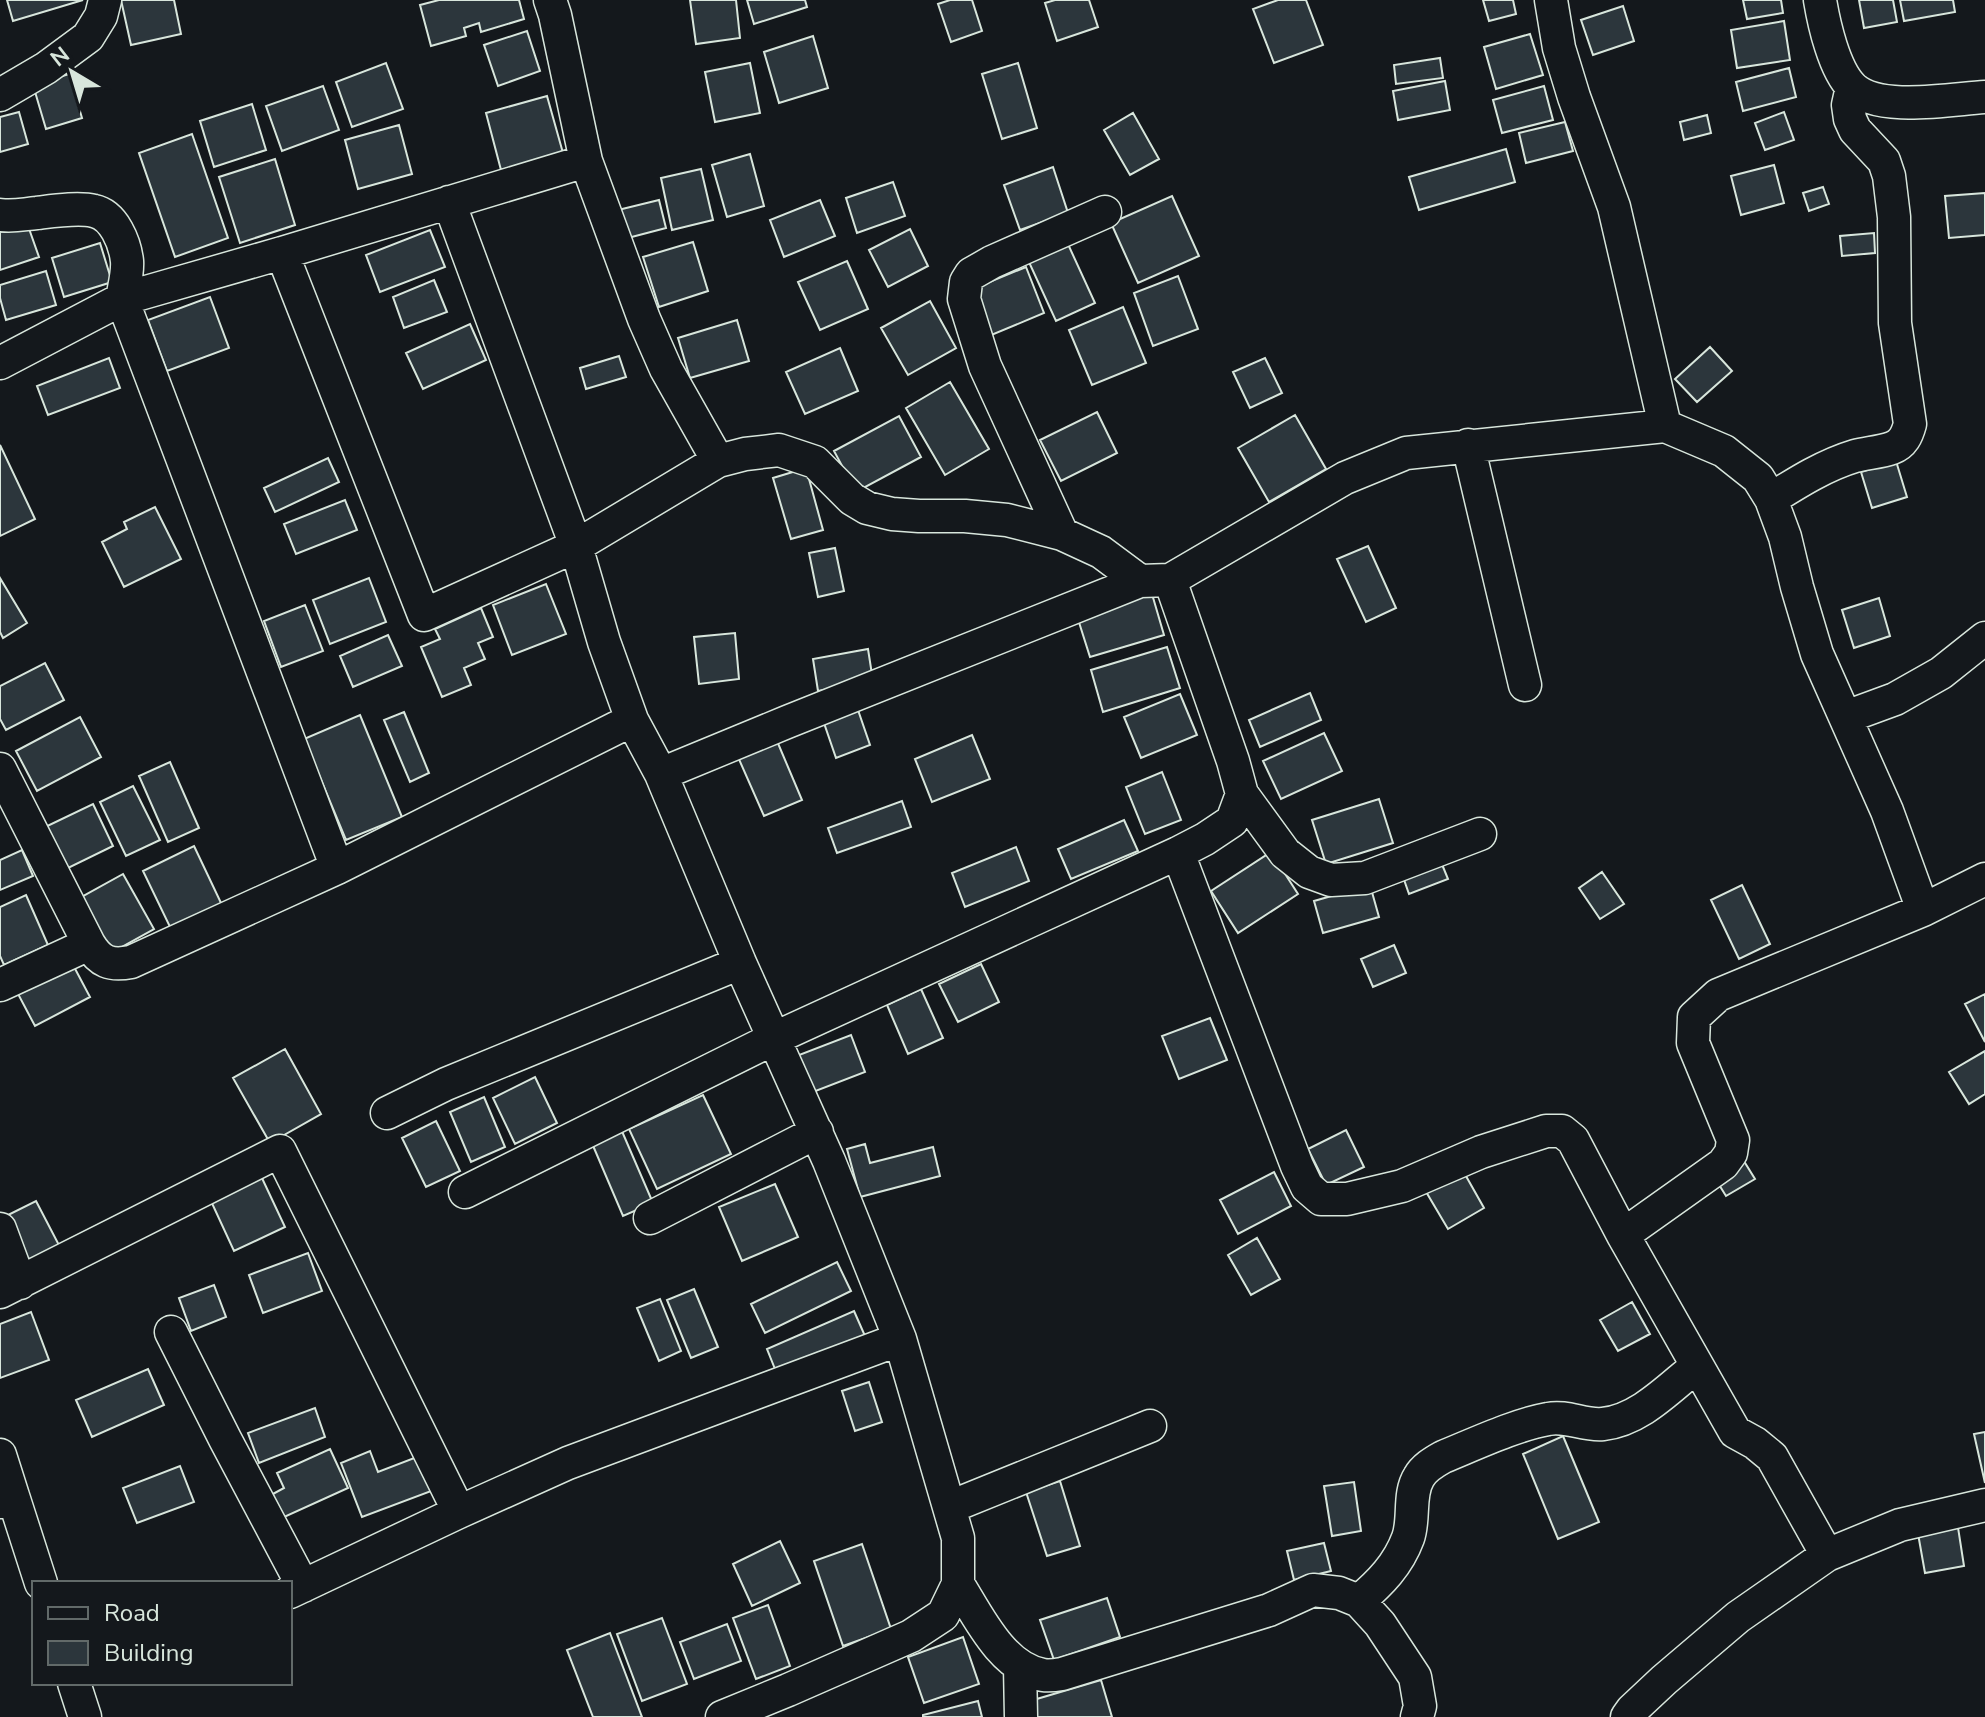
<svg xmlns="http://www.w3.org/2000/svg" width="1985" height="1717" font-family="'Nunito Sans',sans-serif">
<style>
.building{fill:#2c363c;stroke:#d8e6dc;stroke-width:2}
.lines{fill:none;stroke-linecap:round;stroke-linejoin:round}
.minor-casing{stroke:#d8e6dc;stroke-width:35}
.minor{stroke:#14181c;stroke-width:32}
</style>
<rect width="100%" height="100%" fill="#14181c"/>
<path class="building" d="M7,0h76l-70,21z
M121,0h53l7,34 -50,11z
M439,0h80l5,19 -43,13 -2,-9 -15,5 2,8 -35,10 -11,-41z
M690,0h46l4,38 -44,6z
M747,0h58l2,7 -53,17z
M950,0h22l10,31 -31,11 -13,-38z
M1055,0h34l9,27 -41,14 -12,-38z
M1278,0h28l17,45 -49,18 -21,-54z
M1483,0h30l3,14 -27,7z
M1743,0h38l2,13 -36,6z
M1859,0h34l4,22 -33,6z
M1900,0h53l2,12 -51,9z
M1623,6l11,35 -41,14 -12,-35z
M1784,21l6,39 -53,8 -6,-38z
M527,31l13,40 -42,15 -14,-41z
M1530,34l13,41 -47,14 -12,-42z
M813,36l15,52 -49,15 -15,-51z
M1440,58l3,20 -47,6 -2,-19z
M386,63l17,46 -51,18 -16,-45z
M750,63l10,50 -45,9 -10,-50z
M1018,63l19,65 -35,11 -20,-65z
M1789,68l7,29 -53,14 -7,-29z
M69,74l13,44 -36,11 -13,-44z
M1445,81l5,29 -52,10 -5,-29z
M323,86l16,44 -57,21 -16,-45z
M1544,86l9,34 -51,13 -9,-33z
M547,96l16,57 -62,17 -15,-57z
M252,104l14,46 -52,17 -14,-46z
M19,112l9,32 -28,8v-35z
M1784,112l10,28 -29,10 -10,-27z
M1133,113l26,46 -29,16 -26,-45z
M1707,115l4,18 -27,7 -4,-18z
M1565,122l8,29 -47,12 -7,-30z
M399,125l13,49 -54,15 -13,-49z
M192,134l36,104 -53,19 -36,-104z
M1506,149l9,33 -96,28 -10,-33z
M750,154l14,52 -37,11 -15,-52z
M275,159l20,66 -55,18 -21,-66z
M1774,165l10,38 -43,12 -10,-39z
M1053,167l15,46 -48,17 -16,-45z
M701,169l12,51 -41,10 -11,-52z
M893,182l12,34 -48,17 -11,-35z
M1823,187l6,17 -20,7 -6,-18z
M1985,193v42l-36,3 -4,-42z
M1172,196l27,60 -61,27 -27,-60z
M659,200l7,28 -42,11 -6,-29z
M820,200l15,36 -51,21 -14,-37z
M27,223l12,34 -39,13v-38z
M910,229l18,37 -40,21 -19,-37z
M430,230l15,37 -65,25 -14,-37z
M1874,233l1,20 -33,3 -2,-20z
M693,242l15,49 -49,16 -16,-50z
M1067,242l28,61 -39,18 -28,-61z
M100,243l12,39 -48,15 -12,-39z
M847,261l21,48 -48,21 -22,-48z
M1026,267l18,46 -55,23 -19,-46z
M46,271l10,34 -50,15 -6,-22v-13z
M1178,276l20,53 -45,17 -19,-53z
M434,280l13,32 -43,16 -11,-31z
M210,297l19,51 -62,23 -19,-51z
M930,301l26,47 -48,27 -27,-47z
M1123,307l23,56 -54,22 -23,-55z
M737,320l12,41 -59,17 -12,-40z
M470,324l16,36 -63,29 -17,-36z
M1710,347l22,24 -35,31 -22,-23z
M840,348l18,43 -53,23 -19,-42z
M619,356l7,21 -40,12 -6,-21z
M109,358l11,30 -72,27 -11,-29z
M1265,358l17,35 -32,15 -17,-36z
M950,382l39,67 -44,26 -39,-67z
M1097,412l20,41 -56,28 -21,-41z
M1295,415l31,54 -57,33 -31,-54z
M899,416l22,41 -65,35 -22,-41z
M0,445l35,74 -35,17z
M328,458l11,24 -64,30 -11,-24z
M1896,461l11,36 -35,11 -11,-36z
M806,468l17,62 -32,9 -18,-61z
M345,500l12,30 -61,24 -12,-30z
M155,507l26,52 -57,28 -22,-45 25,-13 -3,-7z
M1368,546l28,62 -30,14 -29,-63z
M835,548l9,43 -26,6 -9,-44z
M0,578l27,45 -24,15 -3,-6z
M369,578l17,44 -56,22 -17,-44z
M546,584l20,50 -54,21 -19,-50z
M1152,594l12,41 -74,22 -13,-41z
M1879,598l11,38 -36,12 -12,-38z
M305,605l18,46 -42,16 -17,-46z
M481,608l12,29 -15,6 7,16 -21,9 7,17 -29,12 -21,-50 19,-8 -5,-10z
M735,633l4,46 -40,5 -5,-47z
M388,635l14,31 -49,21 -13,-31z
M1167,647l13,41 -77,24 -12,-42z
M868,649l5,32 -55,10 -5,-32z
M45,663l19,37 -58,30 -6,-11v-33z
M1310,693l11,27 -61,27 -11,-27z
M1180,694l17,41 -56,23 -17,-41z
M858,710l12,35 -34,13 -12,-35z
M404,712l25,61 -19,9 -26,-62z
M360,715l42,102 -56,23 -42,-101z
M80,717l21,40 -64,34 -21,-40z
M1324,733l18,38 -61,28 -18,-38z
M972,735l18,44 -58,23 -17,-43z
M777,741l25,59 -38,16 -26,-59z
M170,762l29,66 -31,14 -29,-66z
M1162,772l19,48 -36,14 -19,-47z
M133,786l27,54 -34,16 -26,-54z
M1379,799l14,44 -67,21 -14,-44z
M902,801l9,26 -74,26 -9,-25z
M93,804l20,42 -51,25 -21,-42z
M1124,820l14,31 -67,28 -13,-30z
M194,846l28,59 -51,24 -28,-58z
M1016,847l13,34 -64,26 -13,-34z
M22,850l11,26 -33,14v-30z
M1271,852l27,42 -60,39 -27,-42z
M1439,857l9,22 -39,15 -8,-23z
M1602,872l22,32 -24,15 -21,-31z
M123,874l31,55 -45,25 -31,-55z
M1370,885l9,32 -56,16 -9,-32z
M1742,885l28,59 -31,15 -28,-59z
M26,895l22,50 -44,20 -4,-9v-49z
M1394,945l12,28 -33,14 -12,-28z
M72,963l18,34 -55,29 -18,-34z
M981,964l18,38 -41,20 -19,-38z
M921,989l22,49 -35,16 -21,-49z
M1985,994v48l-20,-38z
M1210,1018l17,42 -48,19 -17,-43z
M851,1035l14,37 -52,20 -14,-37z
M285,1049l36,65 -51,29 -37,-65z
M1985,1051v43l-16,10 -20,-32z
M535,1077l22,46 -42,21 -22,-46z
M703,1095l28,59 -74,35 -28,-60z
M484,1097l21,50 -34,15 -21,-50z
M436,1121l24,50 -34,16 -24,-49z
M621,1129l32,74 -30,13 -32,-75z
M1346,1130l18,37 -38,18 -18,-36z
M865,1144l5,19 63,-16 7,29 -80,21 -13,-48z
M1742,1158l13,21 -29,17 -13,-21z
M1462,1169l22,39 -36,21 -23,-39z
M1274,1172l17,34 -53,28 -18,-34z
M261,1176l24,51 -51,24 -24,-52z
M775,1184l23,53 -56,24 -23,-54z
M36,1201l25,48 -34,18 -25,-49z
M1257,1238l23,41 -29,16 -23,-40z
M308,1253l14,38 -59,22 -14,-38z
M837,1262l14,29 -86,42 -14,-29z
M214,1285l12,32 -35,14 -12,-33z
M694,1289l24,58 -27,11 -24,-58z
M660,1299l21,52 -22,10 -22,-53z
M1632,1302l18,32 -32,17 -18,-31z
M854,1311l11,25 -88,38 -10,-25z
M31,1312l18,48 -49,18v-54z
M148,1369l16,36 -72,32 -16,-37z
M869,1382l13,40 -27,9 -13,-40z
M315,1408l10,29 -66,26 -11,-30z
M1985,1432v51l-11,-49z
M1563,1436l36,86 -41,17 -35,-85z
M330,1449l18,39 -66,30 -11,-23 13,-7 -7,-15z
M370,1451l8,21 44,-17 12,35 -72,27 -21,-54z
M180,1466l14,36 -57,21 -14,-35z
M1060,1481l20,65 -33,10 -21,-64z
M1354,1482l7,49 -29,5 -8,-50z
M1957,1521l7,45 -39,7 -8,-45z
M780,1541l20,42 -48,23 -19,-42z
M1324,1543l7,28 -37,9 -7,-29z
M862,1544l29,85 -48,17 -29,-85z
M1107,1598l13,39 -66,23 -14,-40z
M768,1605l22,61 -34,13 -23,-61z
M662,1618l25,66 -45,17 -25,-67z
M727,1624l14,37 -47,18 -14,-37z
M610,1633l32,84h-49l-26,-67z
M963,1637l16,47 -55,19 -16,-46z
M1101,1680l11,37h-77l-5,-16z
M978,1701l4,16h-59v-2z"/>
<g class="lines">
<g class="minor-casing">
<path id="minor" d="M550,0l5,15 31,146 58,158 22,50 52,92 -142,85 28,96 28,78 29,54 79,189 89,198 71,178 58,199v46l-15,31 -32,21 -123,54 -66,27
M1820,0c4,24 14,69 32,87 26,26 99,12 133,10
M0,95l46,-27 42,-31 13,-21 4,-16
M449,202l127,344 -152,69 -142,-362 304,-92
M0,215c14,2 24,-1 37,-2 16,-2 42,-6 57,-2 20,4 31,32 33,50 1,12 -3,26 -5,38l215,569
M0,363l122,-64 160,-46
M1665,426l59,25 34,27 13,21 14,38 12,50 20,67 70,157 36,99
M1468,445l57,240
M718,461l27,-7 34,-4 36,12 37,37 15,9 25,6 27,2h46l42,4 55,14 39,18 39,29 30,-1 175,-102 61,-25 259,-27 -51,-219 -40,-110 -15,-49 -8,-48
M1771,499c27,-17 54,-34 84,-43 12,-3 26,-4 37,-8 11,-4 15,-13 18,-24l-15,-101 -1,-106 -5,-41 -5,-15 -29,-31 -5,-11 -2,-14 4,-18
M1062,534l-77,-168 -21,-67 2,-17 5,-8 21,-12 113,-50
M1846,717l49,-18 46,-26 44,-35
M0,769l89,175c11,18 21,22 42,18l206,-94 295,-148
M661,774l126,-52 353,-141
M1242,794l43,59 24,19 22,8 34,-2 115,-44
M1178,853l119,313 10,21 14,12h26l55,-13 79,-34 65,-21h16l11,9 50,95 112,197 20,11 17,14 55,98
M0,985l89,-41
M387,1113l59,-29 294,-121
M465,1192l310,-154 403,-185 27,-14 27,-18 10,-27 -9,-33 -63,-181
M650,1218l167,-86
M0,1229l20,54
M1623,1235l100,-71 8,-11 2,-13 -40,-97 1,-26 24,-22 205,-85 62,-31
M0,1292l280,-141 179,361
M171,1332l54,107 78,147
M0,1455l13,41
M0,1502l13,-6 28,87
M950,1507l200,-81
M958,1584c20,32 44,84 85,91 6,1 13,0 19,-1l207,-64 44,-20 26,3 20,8 21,23 35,53 5,29 -3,11
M290,1592l169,-80 109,-49 332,-124
M1359,1601c21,-18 39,-36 49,-63 7,-19 0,-44 11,-61 5,-9 15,-15 24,-20 32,-13 72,-32 105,-38 19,-4 36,7 55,5 37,-4 66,-36 94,-58
M1020,1666l1,51
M74,1683l11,34
M1627,1717l5,-7 32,-30 74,-63 89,-62 73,-30 85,-20"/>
</g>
<use href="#minor" class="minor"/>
</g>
<rect x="32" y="1581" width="260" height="104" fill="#14181c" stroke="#626a69" stroke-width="2"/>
<rect x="48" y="1607" width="40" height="12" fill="#14181c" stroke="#626a69" stroke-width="2"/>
<text x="104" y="1621" font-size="24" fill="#d8e6dc">Road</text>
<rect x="48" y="1641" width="40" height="24" fill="#2c363c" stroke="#626a69" stroke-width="2"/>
<text x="104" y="1661" font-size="24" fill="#d8e6dc">Building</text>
<g transform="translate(72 72) rotate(322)" stroke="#14181c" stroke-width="6" paint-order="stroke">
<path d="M0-6L14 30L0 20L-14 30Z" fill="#d8e6dc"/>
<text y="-12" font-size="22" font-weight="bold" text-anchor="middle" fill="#d8e6dc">N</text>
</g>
</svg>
